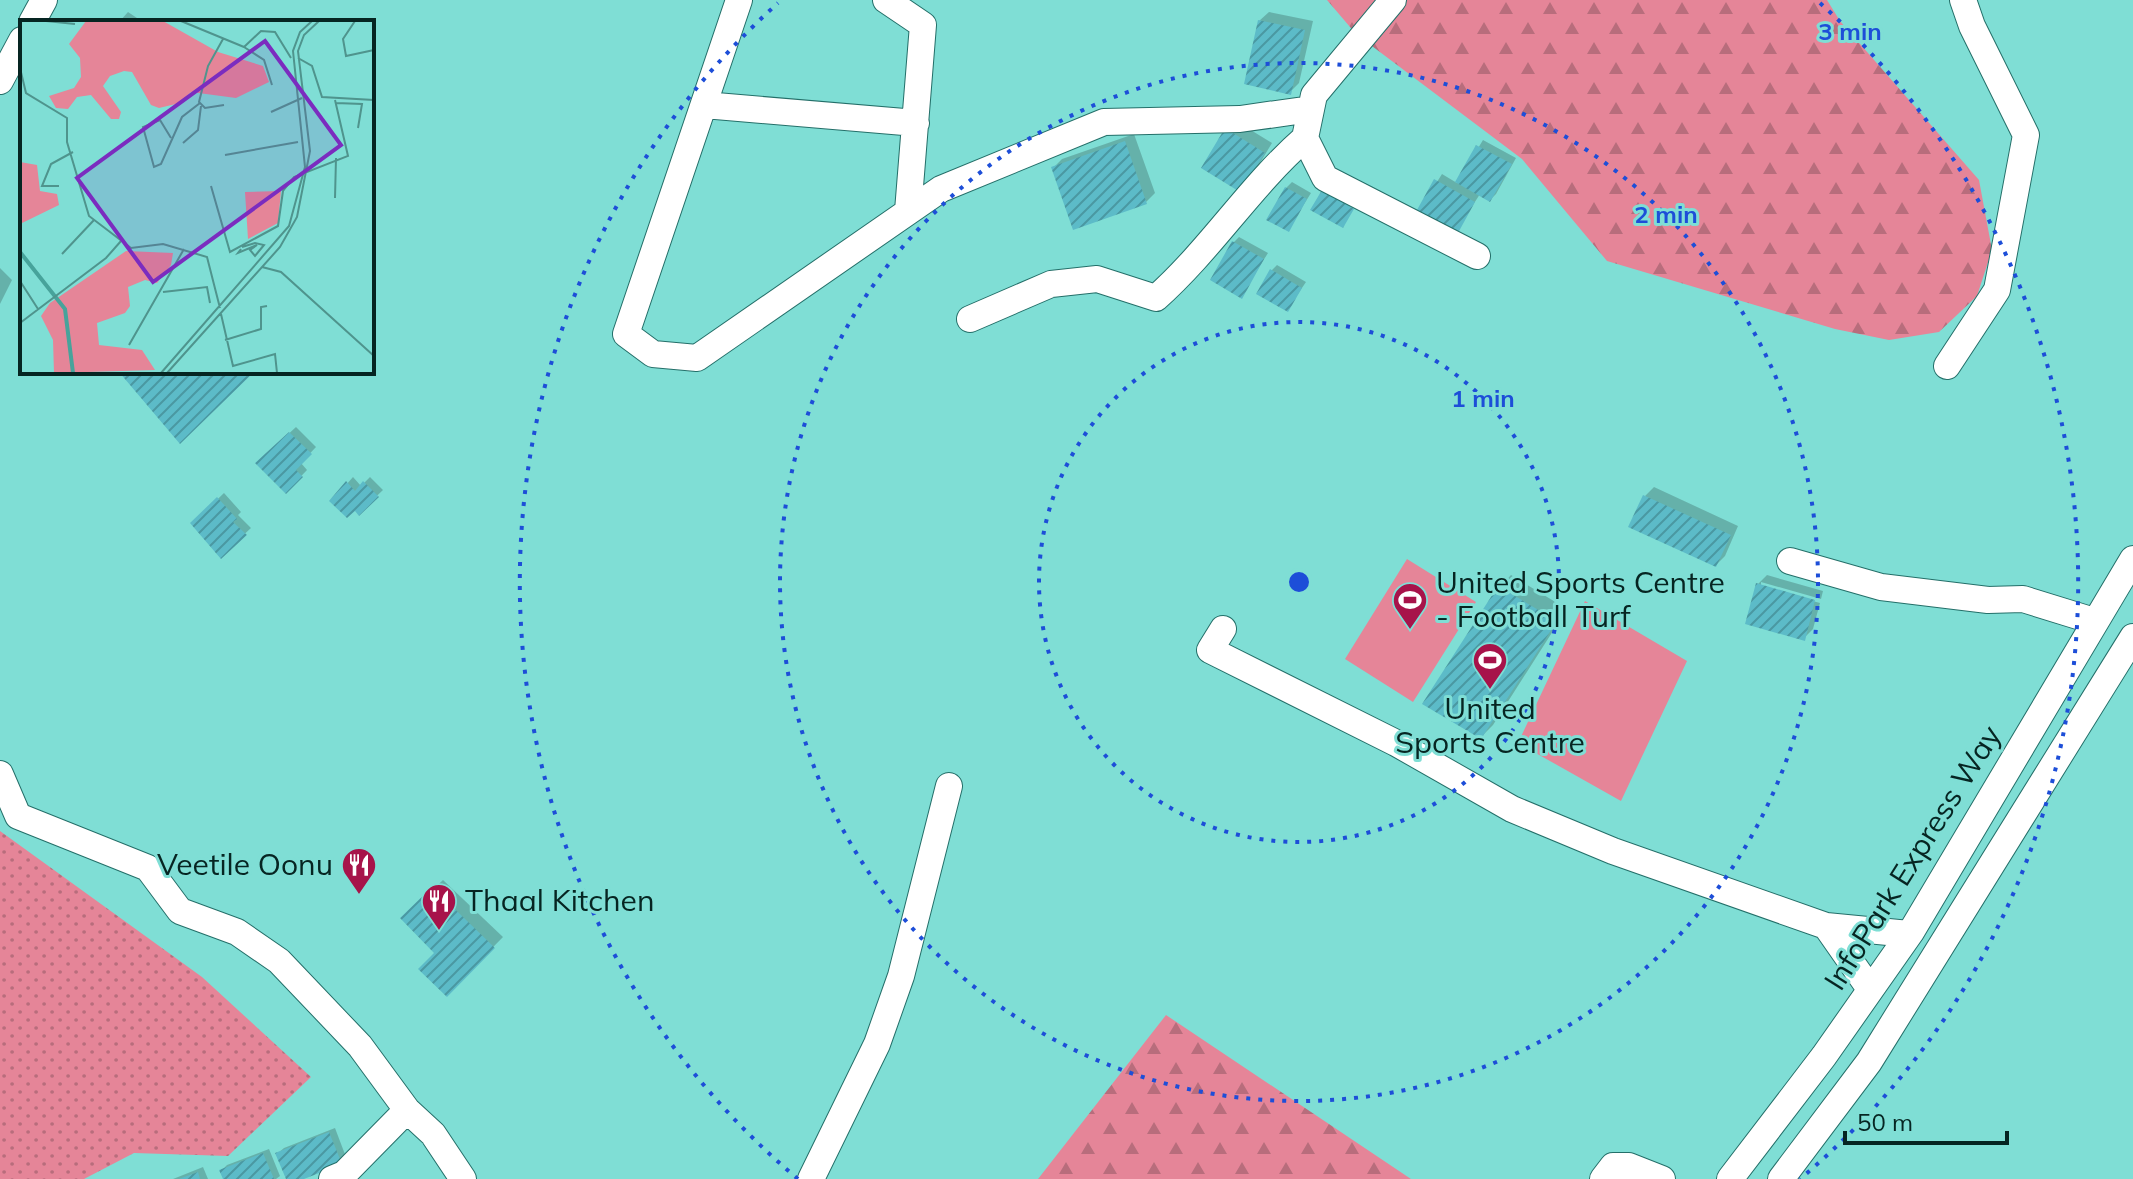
<svg xmlns="http://www.w3.org/2000/svg" width="2133" height="1179" font-family="Mulish,sans-serif">
<style>
.grass{fill:url(#grass-dots)}
.forest{fill:url(#forest-firs)}
.green{fill:#e58598}
.shadow{fill:#0003}
.building{fill:url(#building-hatch)}
.lines{fill:none;stroke-linecap:round;stroke-linejoin:round}
.minor-casing{stroke:#246f69;stroke-width:28}
.minor{stroke:#fff;stroke-width:26}
.ring{fill:none;stroke:#1d4ed8;stroke-width:4;stroke-dasharray:4 8}
.labels{text-anchor:middle;stroke-width:6;stroke-linejoin:round;paint-order:stroke}
.poi-label{font-size:30px;fill:#062522;stroke:#7fded5;text-anchor:start}
.street-label{font-size:30px;fill:#062522;stroke:#7fded5}
.inset-river{fill:none;stroke:#47a39b;stroke-width:4}
.inset-road{fill:none;stroke:#4f948d;stroke-width:2}
.view{fill:#7b2cbf;fill-opacity:0.15;stroke:#7b2cbf;stroke-width:4}
.inset-edge{fill:none;stroke:#062522;stroke-width:4}
.centre{fill:#1d4ed8;stroke:#7fded5;stroke-width:4}
.ring-label{font-size:24px;text-anchor:middle;font-weight:bold;fill:#1d4ed8;stroke:#7fded5;stroke-width:6;stroke-linejoin:round;paint-order:stroke}
</style>
<defs>
<pattern id="grass-dots" width="8" height="8" patternUnits="userSpaceOnUse" patternTransform="scale(2)"><rect width="8" height="8" fill="#e58598"/><path d="M2 2h.1M6 6h.1" fill="none" stroke="#b86d7c" stroke-width="1.8" stroke-linecap="round"/></pattern>
<pattern id="forest-firs" width="22" height="20" patternUnits="userSpaceOnUse" patternTransform="scale(2)"><rect width="22" height="20" fill="#e58598"/><path d="M5 1l3.5 6h-7zM16 11l3.5 6h-7z" fill="#b86d7c"/></pattern>
<pattern id="building-hatch" width="6" height="6" patternUnits="userSpaceOnUse" patternTransform="scale(2)"><rect width="6" height="6" fill="#5cbbc8"/><path d="M-1 1l2-2M0 6l6-6M5 7l2-2" fill="none" stroke="#4a98a2"/></pattern>
</defs>
<rect width="100%" height="100%" fill="#7fded5"/>
<path class="grass" d="M0,831l202,146 109,100 -83,79 -94,-3 -50,26h-84z"/>
<path class="forest" d="M1327,0h500l13,21 139,159 13,70 -15,46 -38,36 -50,8 -54,-11 -228,-68 -85,-102 -166,-125z
M1166,1015l245,164h-373z"/>
<path class="green" d="M1407,559l69,43 -63,100 -68,-43z
M1585,601l102,60 -66,140 -103,-58z"/>
<path class="shadow" d="M128,12l15,10h-24z
M1269,12l44,9 -14,62 -9,9 -31,-71z
M1236,121l36,22 -23,38 -46,-13z
M1134,134l21,59 -9,9 -93,-34 9,-9z
M1483,140l33,18 -20,36 -6,6 -10,-6 -23,36 -37,-21 22,-35 15,9z
M1292,182l19,11 -23,37 -2,-42z
M1239,237l29,16 -27,43 -7,-54z
M1277,265l29,17 -19,28 -16,-39z
M0,268l12,12 -12,24z
M296,427l20,20 -15,16 6,7 -21,22 -29,-29z
M353,477l8,9 9,-9 13,13 -24,23 -4,-5 -23,-7z
M1654,487l84,39 -13,30 -9,9 -71,-69z
M224,493l17,19 -3,3 13,13 -30,28 -28,-33z
M1511,575l56,34 -74,116 -12,12 18,-149z
M1767,575l56,16 -2,8 -60,-17v5l59,16 -7,26 -9,9 -46,-54z
M443,880l60,57 -56,57 -10,-41 -34,-35z
M335,1128l11,29 -48,22h-10l-10,-26 6,-5z
M269,1149l11,27 -4,3h-51l-3,-9 5,-5z
M203,1167l5,12h-35z"/>
<path class="building" d="M1258,20l47,10 -14,65 -47,-11z
M1225,128l40,25 -25,39 -39,-24z
M1125,141l22,63 -74,26 -22,-63z
M1476,145l36,19 -22,38 -35,-20z
M1434,179l41,23 -17,31 -41,-23z
M1285,187l22,12 -18,33 -23,-12z
M1322,190l32,19 -11,19 -33,-18z
M1232,241l32,18 -22,40 -32,-19z
M1270,269l32,19 -14,24 -32,-18z
M119,372h135l-74,72z
M289,432l23,22 -16,16 7,7 -17,17 -31,-31z
M346,481l9,10 8,-10 16,16 -20,19 -4,-5 -8,7 -18,-17z
M1643,495l88,40 -15,32 -88,-40z
M217,497l20,22 -4,3 14,13 -26,24 -31,-36z
M1756,583l59,17 -10,41 -60,-17z
M1498,586l59,35 -76,118 -59,-35z
M432,887l63,61 -48,49 -29,-28 16,-16 -34,-35z
M329,1132l13,32 -38,15h-18l-11,-26z
M263,1153l11,26h-51l-4,-9z
M198,1172l2,7h-21z"/>
<g class="lines">
<g class="minor-casing">
<path id="minor" d="M739,0l-113,334 27,20 44,4 244,-169 163,-67 136,-3 71,-10
M886,0l37,25 -15,186
M1393,0l-79,95 -9,43 20,40 152,78
M32,22l12,-22
M0,81l22,-41
M704,105l212,18
M970,319l81,-35 46,-5 59,19c55,-49 94,-112 149,-160
M1947,366l50,-76 29,-155 -54,-109 -9,-26
M1790,561l91,26 107,13 35,-1 71,22
M1223,629l-13,21 186,93 116,66 101,42 213,75
M0,774l18,42 130,52 32,43 57,21 42,29 81,85 47,64 26,24 30,45
M1870,989l-44,-63 83,8
M332,1179l12,-5 63,-64
M811,1179l66,-135 24,-68 48,-190
M1603,1179l10,-13h16l33,13
M1730,1179l94,-123 87,-124 222,-373
M1781,1179l88,-117 264,-425"/>
</g>
<use href="#minor" class="minor"/>
</g>
<g class="ring">
<circle cx="1299" cy="582" r="260"/>
<circle cx="1299" cy="582" r="519"/>
<path d="M798 1179A779 779 0 0 1 778 3M1820 3A779 779 0 0 1 1800 1179"/>
</g>
<defs>
<g id="stadium-pin" transform="scale(1.8)"><path d="M0 17L-7.5 6A9.5 9.5 0 1 1 7.5 6Z" fill="#a7134a" stroke="#7fded5"/><path d="M0-5a6.5 5 0 1 0 0 10a6.5 5 0 1 0 0-10ZM-3.5-1.8h7v3.6h-7Z" fill="#fff"/></g>
<g id="restaurant-pin" transform="scale(1.8)"><path d="M0 17L-7.5 6A9.5 9.5 0 1 1 7.5 6Z" fill="#a7134a" stroke="#7fded5"/><path d="M-5-6h1v4h1v-4h1v4h1v-4h1v5L-1.5 .5V6h-2V.5L-5-1ZM5-6V6H3V1.5H1.5Q1.5-4 5-6Z" fill="#fff"/></g>
</defs>
<g fill-rule="evenodd">
<use href="#stadium-pin" x="1410" y="600"/>
<use href="#stadium-pin" x="1490" y="660"/>
<use href="#restaurant-pin" x="359" y="865"/>
<use href="#restaurant-pin" x="439" y="901"/>
</g>
<g class="labels">
<g class="poi-label">
<text x="1436" y="593">United Sports Centre<tspan x="1436" dy="34">- Football Turf</tspan></text>
<text x="1490" y="719" text-anchor="middle">United<tspan x="1490" dy="34">Sports Centre</tspan></text>
<text x="333" y="875" text-anchor="end">Veetile Oonu</text>
<text x="465" y="911">Thaal Kitchen</text>
</g>
<g class="street-label">
<text transform="translate(1913 858) rotate(-58)" y="10">InfoPark Express Way</text>
</g>
</g>
<g transform="translate(20 20)">
<rect width="354" height="354" fill="#7fded5"/>
<path d="M0,142l17,3 3,26 17,3 2,11 -39,19zM106,231l47,2 -2,12 -14,18 -12,-3 -17,7 2,19 -5,7 -28,10 2,22 43,5 13,20 -101,3 -1,-33 -12,-24 9,-13z" fill="#e58598"/>
<path d="M66,1h77l55,31 45,14 6,16 -33,16 -45,-6 -11,11 -21,5 -8,-3 -19,-33 -8,-1 -14,5 -7,10 18,26 -2,7h-8l-20,-24 -14,2 -9,12 -12,-1 -7,-12 25,-8 7,-11 -1,-19 -11,-14zM261,171l-3,32 -30,16 -3,-47z" fill="#e58598"/>
<path class="inset-river" d="M0,232l45,57 8,64"/>
<path class="inset-road" d="M26,1l29,3M161,1l63,26 17,-16 14,1 16,26M335,1l-12,18 3,17 28,-6M203,19l-15,27 -9,36 6,6 19,-3M224,27l20,13 8,25M278,38l14,8 10,31 52,3M0,48l6,25 41,25v24l22,74 42,32 32,-4 44,13 13,51M316,83l26,1 -4,24M251,92l31,-14M151,118l-11,-18 -17,7 11,40 7,-3 21,-47 18,-14M163,123l15,-13 3,-24M205,135l73,-13M39,166h-17l9,-22 22,-12M191,166l19,66 48,-26 5,-35 11,-14 54,-21 -13,-56M315,178l1,-40M221,229l-3,4 19,-8 -7,5 5,6 9,-11 -9,-2 -13,4M42,234l32,-34M242,247l19,5 93,84M0,261l18,28M143,272l44,-5 3,16M201,294l12,52 42,-12 2,19M0,303l86,-65 15,-17M205,320l36,-11v-22l6,-1M109,325l55,-96M141,353l128,-147 16,-59 -12,-116 7,-19 12,-11M147,353l113,-126 17,-30 13,-66 -12,-100 6,-16 15,-14"/>
<path class="view" d="M245,21l76,104 -188,137 -76,-104z"/>
<rect width="354" height="354" class="inset-edge"/>
</g>
<circle cx="1299" cy="582" r="12" class="centre"/>
<g class="ring-label">
<text x="1850" y="40">3 min</text>
<text x="1666" y="223">2 min</text>
<text x="1483" y="407">1 min</text>
</g>
<path d="M1845 1131v12h162v-12" fill="none" stroke="#062522" stroke-width="4"/>
<text x="1857" y="1131" font-size="24" fill="#062522" stroke="#7fded5" stroke-width="6" paint-order="stroke">50 m</text>
</svg>
